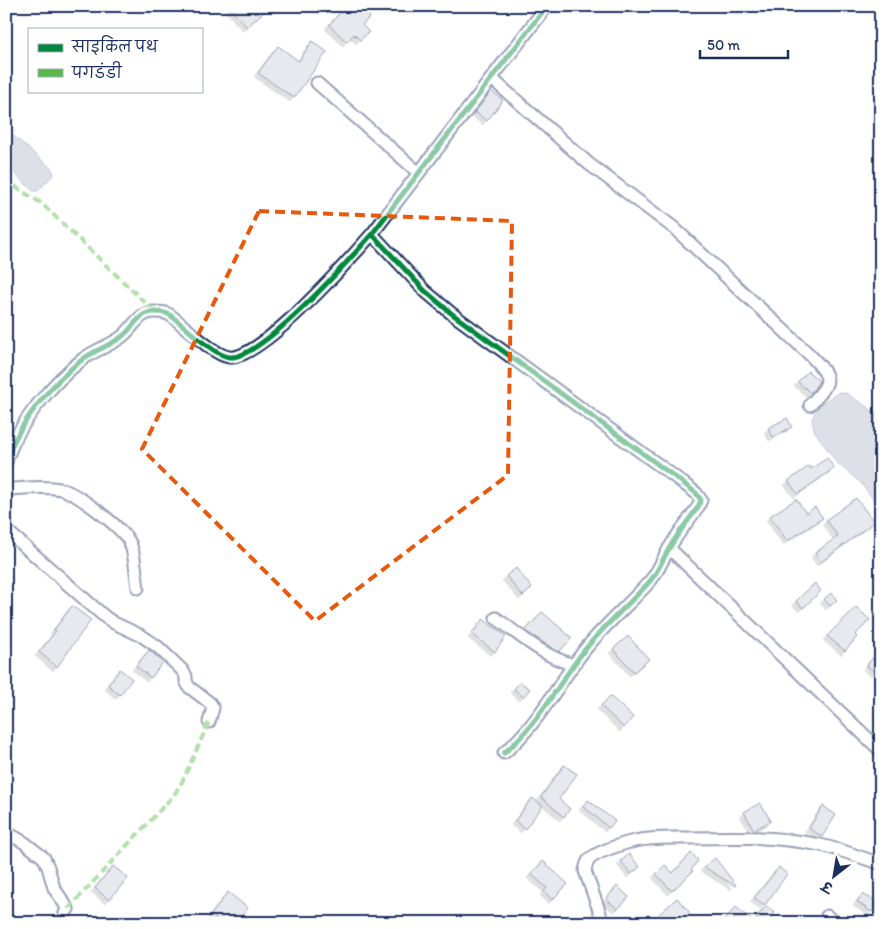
<svg xmlns="http://www.w3.org/2000/svg" width="887" height="929" font-family="Itim,'Playpen Sans Deva',sans-serif">
<style>
.water{fill:#b5bbca;stroke:#77839f}
.building{fill:#caceda;stroke:#1b2f5e;filter:url(#shadow)}
.lines{fill:none;stroke-linecap:round;stroke-linejoin:round}
.minor-casing{stroke:#1b2f5e;stroke-width:15}
.minor{stroke:#fff;stroke-width:11}
.quiet{stroke:#58b947;stroke-width:4;stroke-dasharray:8 4;stroke-linecap:butt}
.cycleway-casing{stroke:#fff;stroke-width:8}
.cycleway{stroke:#00873e;stroke-width:5}
.marked{fill:none;stroke:#e8590c;stroke-width:4;stroke-dasharray:10 6;stroke-linejoin:round}
</style>
<defs>
<filter id="shadow"><feDropShadow dx="-4" dy="4" stdDeviation="0" flood-color="#0004"/></filter>
</defs>
<rect width="100%" height="100%" fill="#fff"/>
<filter id="ink" filterUnits="userSpaceOnUse"><feTurbulence type="fractalNoise" baseFrequency=".02" numOctaves="2"/><feDisplacementMap in="SourceGraphic" scale="10" xChannelSelector="R" yChannelSelector="G"/><feConvolveMatrix kernelMatrix="1 2 1 2 8 2 1 2 1" color-interpolation-filters="sRGB"/></filter>
<g filter="url(#ink)">
<path class="water" d="M7,130l45,39 2,5 -16,17h-5l-27,-26z
M839,392l7,1 35,23v94l-20,-27 -25,-21 -22,-32 -2,-11 4,-8 5,-7z"/>
<path class="building" d="M228,6h42l-23,21z
M346,6h12l12,11 -8,8 7,7 -9,8 -6,-6 -7,8 -18,-17z
M312,41l15,11 -33,46 -36,-25 20,-27 21,15z
M491,91l12,9 -16,21 -12,-9z
M808,371l11,10 -8,12 -13,-11z
M787,418l5,9 -19,10 -5,-9z
M827,458l7,10 -36,26 -10,-13 21,-15 2,3z
M856,498l18,24 -53,40 -6,-9 23,-17 -12,-16z
M796,499l10,14 9,-6 8,11 -36,23 -17,-25z
M516,568l16,20 -9,8 -17,-20z
M815,583l6,8 -18,17 -7,-7z
M831,593l6,7 -7,6 -6,-7z
M72,606l19,14 -34,47 -18,-15 17,-21 -2,-1z
M856,607l14,13 -15,15 2,2 -12,14 -18,-15z
M542,612l30,26 -13,14 -34,-21z
M483,619l23,17 -11,16 -23,-18z
M628,636l21,23 -15,13 -21,-23z
M149,650l14,12 -12,16 -15,-12z
M873,657l8,6 -6,9 -8,-6z
M120,669l12,10 -12,16 -12,-10z
M520,682l10,7 -7,8 -9,-8z
M610,696l23,21 -9,11 -23,-22z
M564,765l13,9 -18,25 11,10 -6,8 -23,-20z
M532,798l11,8 -18,23 -10,-8z
M588,800l27,21 -6,7 -26,-22z
M760,803l11,18 -17,9 -10,-18z
M823,806l13,9 -14,22 -13,-9z
M691,853l7,7 -7,10 2,1 -21,20 -16,-17 9,-9 8,8z
M629,854l11,13 -9,7 -10,-13z
M715,858l21,27 -1,1 -31,-19z
M543,861l25,23 -16,16 -8,-9 3,-3 -16,-14z
M113,866l15,12 -19,22 -14,-12z
M779,867l8,7 -22,31 -11,-7z
M617,886l12,11 -11,12 -12,-10z
M228,892l20,16 -11,15h-16l-10,-8z
M862,894l16,8 -6,10 -15,-10z
M677,898l13,15 -11,10h-18l-5,-6z
M766,906l9,6 -8,11h-5l-6,-5z
M736,907l19,16h-33z"/>
<g class="lines">
<g class="minor-casing">
<path id="minor" d="M492,79l97,85 85,64 136,127c23,24 22,26 0,50
M317,83l102,90
M372,234l53,57 26,22 224,164 21,16 5,7 -3,7c-9,13 -20,26 -28,40 -7,11 -11,23 -19,33 -22,25 -48,46 -68,72 -27,35 -44,71 -79,101
M6,462c11,-38 46,-79 77,-103 12,-9 26,-13 37,-21 13,-8 18,-27 35,-26 8,1 7,-1 15,3 14,10 43,40 59,42 31,4 121,-98 143,-123l175,-228
M6,489c18,0 37,-4 54,0 16,3 63,39 70,54 5,11 6,33 8,45
M6,530l99,87 9,6 28,13 16,11 24,23 4,6v5l3,6 21,16 3,5 -4,14
M669,548l212,203
M496,618c25,18 48,39 78,47
M6,832l19,11 19,15 4,9 6,21 14,21 -3,4
M827,916l8,7
M601,923l-1,-10 -15,-42c1,-4 1,-8 4,-11 6,-8 36,-17 46,-19 17,-4 36,-3 53,-3 42,-1 86,-2 127,6 23,4 44,13 66,20"/>
</g>
<use href="#minor" class="minor"/>
<path class="quiet" d="M6,177l11,11 24,15 114,109
M68,909l106,-114 8,-13 27,-60"/>
<g class="cycleway-casing">
<path id="cycleway" d="M372,234l53,57 26,22 224,164 21,16 5,7 -3,7c-9,13 -20,26 -28,40 -7,11 -11,23 -19,33 -22,25 -48,46 -68,72 -27,35 -44,71 -79,101
M6,462c11,-38 46,-79 77,-103 12,-9 26,-13 37,-21 13,-8 18,-27 35,-26 8,1 7,-1 15,3 14,10 43,40 59,42 31,4 121,-98 143,-123l175,-228"/>
</g>
<use href="#cycleway" class="cycleway"/>
</g>
</g>
<path d="M0 0H887V929H0ZM259,211l253,10 -4,254 -193,146 -173,-172z" fill="#fff" fill-opacity=".55" fill-rule="evenodd"/>
<path class="marked" d="M259,211l253,10 -4,254 -193,146 -173,-172z"/>
<rect width="887" height="929" fill="none" stroke="#fff" stroke-width="25"/>
<rect x="12" y="12" width="862" height="904" fill="none" stroke="#1b2f5e" stroke-width="2" filter="url(#ink)"/>
<rect x="28" y="28" width="175" height="65" fill="#ffffff" stroke="#a4acbf"/>
<rect x="38" y="44" width="25" height="8" fill="#00873e" stroke="#a4acbf"/>
<text x="72" y="52" font-size="15" fill="#1b2f5e">साइकिल पथ</text>
<rect x="38" y="69" width="25" height="8" fill="#58b947" stroke="#a4acbf"/>
<text x="72" y="78" font-size="15" fill="#1b2f5e">पगडंडी</text>
<g transform="translate(834 876) rotate(211)" stroke="#ffffff" stroke-width="4" paint-order="stroke">
<path d="M0-4L9 19L0 12L-9 19Z" fill="#1b2f5e"/>
<text y="-8" font-size="14" font-weight="bold" text-anchor="middle" fill="#1b2f5e">उ</text>
</g>
<path d="M700 50v8h88v-8" fill="none" stroke="#1b2f5e" stroke-width="2.5"/>
<text x="707" y="50" font-size="15" fill="#1b2f5e" stroke="#ffffff" stroke-width="4" paint-order="stroke">50 m</text>
</svg>
